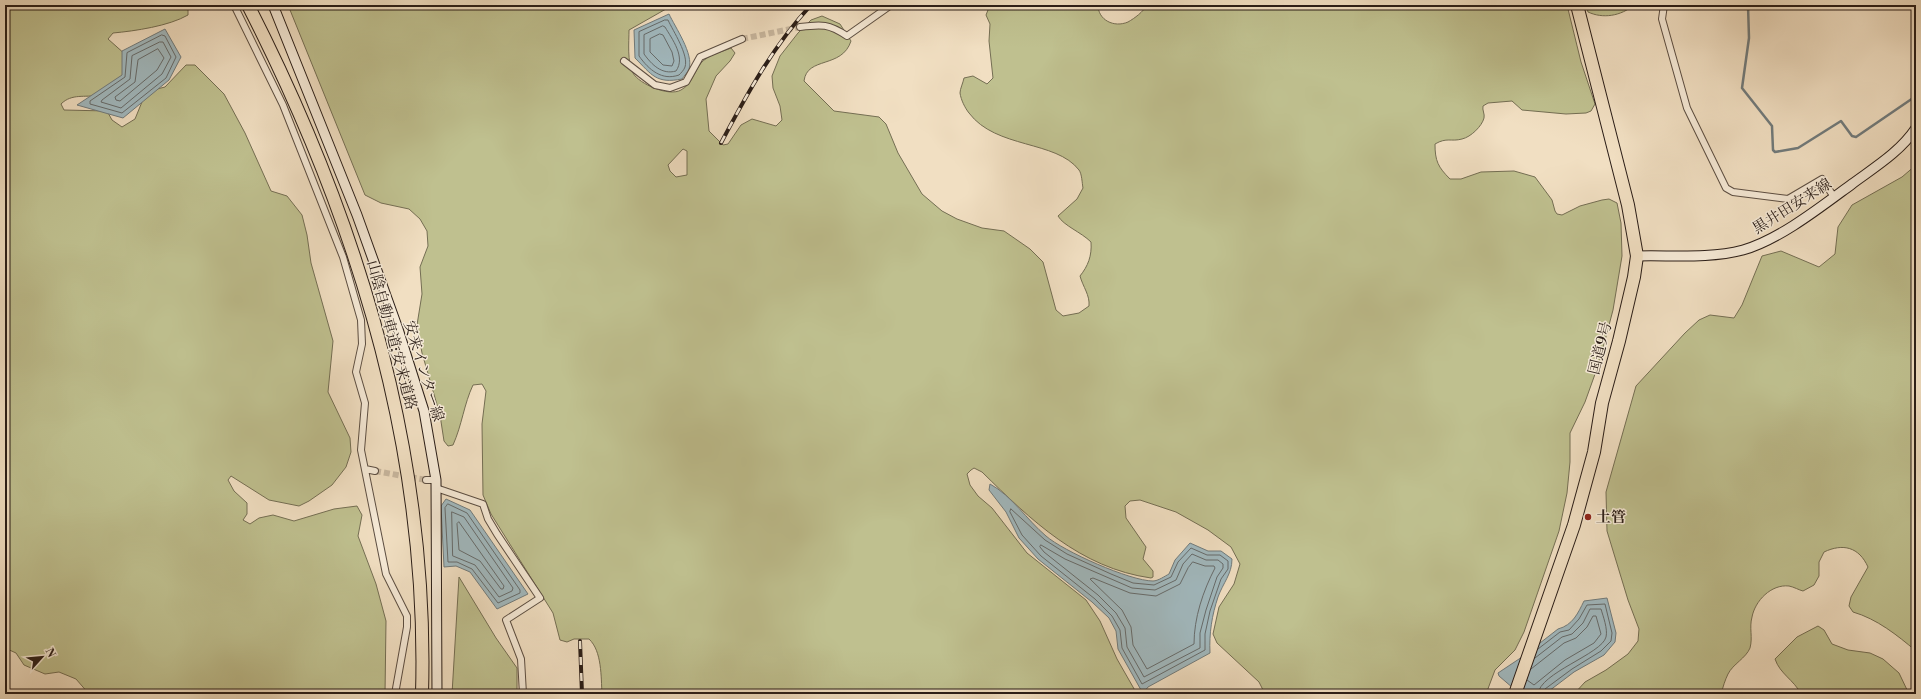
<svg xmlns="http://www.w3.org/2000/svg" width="1921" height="699" font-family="'Libre Bodoni','Noto Serif JP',serif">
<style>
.green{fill:#bfc08f;stroke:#746e53;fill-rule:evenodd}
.water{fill:#a1b9bf;stroke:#717b7c}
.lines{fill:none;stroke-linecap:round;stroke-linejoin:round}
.shore{stroke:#666b6b;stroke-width:1}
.stream{stroke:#717b7c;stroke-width:2.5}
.street-tunnel{stroke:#c9b8a0;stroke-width:6;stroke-dasharray:6 3;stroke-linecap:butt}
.street-casing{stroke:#5c4e42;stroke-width:8}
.secondary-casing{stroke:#2a1d17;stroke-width:11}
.highway-casing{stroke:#2a1d17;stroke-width:14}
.street{stroke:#f6ead7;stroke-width:6}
.secondary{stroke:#f6ead7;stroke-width:9}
.highway{stroke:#f1dfc2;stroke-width:12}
.rail-casing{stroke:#2a1d17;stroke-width:4}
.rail{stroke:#f6ead7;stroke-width:2.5;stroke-dasharray:8;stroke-linecap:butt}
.poi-dot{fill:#8f2418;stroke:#f6ead7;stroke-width:1.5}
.labels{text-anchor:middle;stroke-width:3;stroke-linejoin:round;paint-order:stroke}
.street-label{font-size:15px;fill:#2a1d17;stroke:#f6ead7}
.poi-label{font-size:15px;font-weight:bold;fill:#2a1d17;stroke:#f6ead7;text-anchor:start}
</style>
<rect width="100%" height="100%" fill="#f1dfc2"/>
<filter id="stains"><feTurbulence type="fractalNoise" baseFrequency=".005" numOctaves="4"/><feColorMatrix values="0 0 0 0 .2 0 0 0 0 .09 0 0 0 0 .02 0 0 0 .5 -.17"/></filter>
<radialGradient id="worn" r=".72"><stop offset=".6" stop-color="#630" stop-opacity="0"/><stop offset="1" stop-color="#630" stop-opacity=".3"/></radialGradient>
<path class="green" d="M5,5h183v10c-19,11 -53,16 -75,18l-5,6 18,16 -2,21c-7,5 -18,16 -26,19 -13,3 -26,-2 -37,9l3,6 43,1 5,9 10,7 13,-8 9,-22 9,-7 12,-3 21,-22h9l29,29 21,39 26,58 16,5 15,19 5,20 4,28 22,78 -5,51 22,46 1,14 -5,15 -14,18 -23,16 -10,5 -30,-6 -38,-24 -3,4 6,11 13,12v11l-4,6 7,4 9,-6 14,-3 21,6 40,-12 23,-3 5,9 -4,21 18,48 10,37 -1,73h-296l-13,-15 -17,-7 -14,2 -21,-9 -8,-12 -11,-5z
M288,5h385l-44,25c0,12 -2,32 4,43 6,11 36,24 48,17 11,-6 13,-18 20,-27 7,-8 20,-11 30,-15l4,5 -5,8 -14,15 -10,23 3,32 14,14 5,-1 13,-19 11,-6 24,7 6,-6 -2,-14 -7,-18 -1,-12 8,-20 18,-23 13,-13 11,-4 18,8 11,17c-9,28 -44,15 -47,40l30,30 45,6 7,7 12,29 24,41 20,17 15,8 25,9 22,3 26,18 13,13 13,48 7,6 16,-3 10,-7c1,-11 -6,-19 -9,-30 8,-10 12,-20 11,-34 -10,-10 -27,-16 -33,-26l19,-17 6,-11c-1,-5 -1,-14 -4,-18 -23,-30 -83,-21 -110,-57 -4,-5 -8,-13 -9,-20 0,-4 3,-10 4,-15l9,-2 14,8 6,-6 -4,-37 1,-17 -4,-9 4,-10h108c0,15 16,23 30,17 7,-4 15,-10 19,-17h420l14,57 14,42 -4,7 -5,2 -20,1 -44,-4 -10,-9 -24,2 -5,3c-1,4 2,8 1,12 -2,8 -13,19 -22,21 -11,3 -15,-2 -27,5 0,17 3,23 15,35h11l20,-7 33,-1 21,6 17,23 3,11 2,3 5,1 18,-9 22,-6 7,-1 8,4 4,20 1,33 -9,54 -14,53 -14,39 -15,31v29l-3,31 -8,38 -35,101 -9,18 -20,20 -9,24h-221l-6,-12 -42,-39 -4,-9 6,-27 15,-23 6,-20 -9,-17 -23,-17 -32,-18 -36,-12 -10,1 -5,5 1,12 20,29 -3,12 10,12v6l-2,1c-71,-10 -120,-58 -169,-106l-8,-4 -3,2 -4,4 3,11 8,11 14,12 35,45 59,47 14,21 17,38 20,35h-535c-1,-17 0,-43 -13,-55h-15l-7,3 -7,-2 -7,-27 -62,-99 -8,-19 -1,-71 4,-33 -4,-7 -9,1c-9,19 -11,40 -20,60l-5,1 -4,-5 -4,-26 -18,-62 -5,-28 5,-31 -2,-27 8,-21 -1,-15 -7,-12 -11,-10 -28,-6 -16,-8zM683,149l4,2v24l-11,2 -6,-6 -2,-6z
M1586,5h48c-13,11 -31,14 -46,7z
M1916,165v486c-19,-16 -39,-32 -63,-39l-4,-6 2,-9 17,-30c-9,-20 -25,-24 -44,-15l-5,10v14l-5,9 -11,6c-4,-1 -9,-4 -14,-5 -18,-2 -34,15 -37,31 -3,11 1,20 -2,31 -4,10 -17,16 -22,26 -3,6 -5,13 -7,20h-147l11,-12 21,-12 22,-16 10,-13 1,-12 -11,-29 -21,-69 -1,-39 30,-106 49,-53 14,-13 11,-5 24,3 8,-13 20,-49 19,-5 38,16 16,-13 3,-27 14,-22 50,-28z
M459,577l37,61 21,30v26h-65z
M1818,626l6,4 8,14 16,6 22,3 13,6 16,14 10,21h-108c-7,-14 -21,-20 -26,-35l22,-22z"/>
<path class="water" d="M669,14c6,13 25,40 20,55 -1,3 -5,7 -7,10 -26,5 -30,-4 -47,-21l-1,-28z
M165,29l16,28 -12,23 -46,38 -46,-13 45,-30v-24z
M990,484c22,12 37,36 56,52 17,15 84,45 107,45 5,0 12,-5 16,-7l6,-14 15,-17 18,8h13l11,8c0,15 -9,24 -14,38 -6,18 -9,36 -8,56l-62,34 -4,5 -3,-2 -23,-41 -2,-18 -7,-13 -17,-16 -54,-43 -19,-21 -13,-26 -17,-22z
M446,499l24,11 58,84 -31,15 -27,-37 -14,-6 -12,1 -3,-61z
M1607,598l9,35 -1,9 -11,13 -30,17 -29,22h-25l-21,-18 -1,-3 24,-16 36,-28c15,-4 20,-16 26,-28z"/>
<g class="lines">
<path class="shore" d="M665,20h3c5,11 21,35 17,47 -1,3 -4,6 -6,8 -17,6 -30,-5 -40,-19v-24z
M663,26l2,1c7,12 21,30 11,44 -14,4 -24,-6 -32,-17v-19z
M660,34l3,1 9,17 2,9 -2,5 -9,-1 -13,-13v-13z
M162,35l3,1 11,21 -10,21 -44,35 -32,-9v-3l35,-24 2,-24z
M160,42h3l8,15 -9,17 -41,34 -20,-6 1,-2 28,-21 2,-23z
M158,49l6,9 -7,12 -37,31 -4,-1 -1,-3 20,-15 3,-22z
M448,504l19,9 53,77v3l-22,10 -26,-34 -15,-7h-9l-3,-54z
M1011,509l34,31 22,14 44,20 22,9 21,2 17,-8 7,-15 13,-14 16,7h13l8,6v8l-7,10 -11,32 -5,23v16l-63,34 -20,-36 -2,-18 -8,-14 -17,-17 -54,-43 -19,-21 -12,-23z
M452,512l12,5 49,71 -1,3 -13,6 -24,-32 -22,-9z
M459,522l45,64 -1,3h-2l-21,-28 -21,-11 -2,-26z
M1041,545l24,14 67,29 23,2 21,-10 7,-16 9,-10 14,6h12l5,4v4l-6,9 -11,33 -6,23v15l-56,29 -17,-30 -2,-19 -9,-15 -18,-18 -54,-43 -4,-5z
M1193,562l12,4h9l1,2c-12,23 -21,50 -21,76l-47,25 -14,-24 -2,-18 -9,-17 -32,-31 3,-1 37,15 26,3 24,-12 8,-16z
M1538,649l22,-17 9,-2 10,-11 8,-14 18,-1 7,29 -1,8 -10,10 -29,18 -27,20 -2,5
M1535,658l27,-21 10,-3 11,-11 7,-14h11c2,7 7,20 5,28 -4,17 -67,36 -68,57
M1527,680l7,5 31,-25 29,-17 7,-9 -5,-18h-3l-6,11 -11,11 -12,5 -33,26"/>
<path class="stream" d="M1748,5l1,33 -7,50 30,38 1,24 2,2 23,-4 43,-27 11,15 4,1 60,-41"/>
<path class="street-tunnel" d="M742,39l58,-12
M375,471l51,9"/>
<g class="street-casing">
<path id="street" d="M234,5l49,100 60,152 18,63 1,24 -6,28 9,31 -4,47 25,124 21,42v11l-12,67
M1664,5l-2,14 25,89 39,80 7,4 55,7 34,-20 12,18
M800,27c22,-3 29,-3 47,9l44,-31
M624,61l31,24 15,3 16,-6 14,-25 42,-18
M365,469l10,2
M426,480h10
M436,488l47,16 5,15 9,15 43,64 -34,22 15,39 2,35"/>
</g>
<g class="secondary-casing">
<path id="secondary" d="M273,5l84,210 41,114 26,82 12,69 1,214
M1637,256c34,-1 72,3 106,-6 36,-10 79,-44 109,-66 23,-17 48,-32 64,-56"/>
</g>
<g class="highway-casing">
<path id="highway" d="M248,5c109,213 181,448 174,689
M1515,694l59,-169 20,-73 8,-49 17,-62 15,-64 3,-21 -9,-51 -51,-200"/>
</g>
<use href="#street" class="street"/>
<use href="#secondary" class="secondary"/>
<use href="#highway" class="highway"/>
<g class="rail-casing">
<path id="rail" d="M721,143c26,-49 52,-97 90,-138
M580,641l2,53"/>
</g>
<use href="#rail" class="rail"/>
</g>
<circle class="poi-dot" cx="1588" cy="517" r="4"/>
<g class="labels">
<g class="street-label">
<text transform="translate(1792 206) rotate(-32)" y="5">黒井田安来線</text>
<text transform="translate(392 335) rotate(75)" y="5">山陰自動車道;安来道路</text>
<text transform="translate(1600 348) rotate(-76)" y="5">国道9号</text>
<text transform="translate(424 371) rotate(73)" y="5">安来インター線</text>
</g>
<g class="poi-label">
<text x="1596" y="522">土管</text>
</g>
</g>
<rect width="1921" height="699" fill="none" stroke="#f1dfc2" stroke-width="20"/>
<rect x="6" y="6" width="1909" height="687" fill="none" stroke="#2a1d17" stroke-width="2"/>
<rect x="10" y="10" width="1901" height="679" fill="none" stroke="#2a1d17"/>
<g transform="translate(42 657) rotate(63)" stroke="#f6ead7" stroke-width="3" paint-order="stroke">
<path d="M0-3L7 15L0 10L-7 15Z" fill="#2a1d17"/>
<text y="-6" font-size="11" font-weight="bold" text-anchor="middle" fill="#2a1d17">N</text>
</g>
<rect width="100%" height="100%" filter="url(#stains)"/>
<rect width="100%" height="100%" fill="url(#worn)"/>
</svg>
